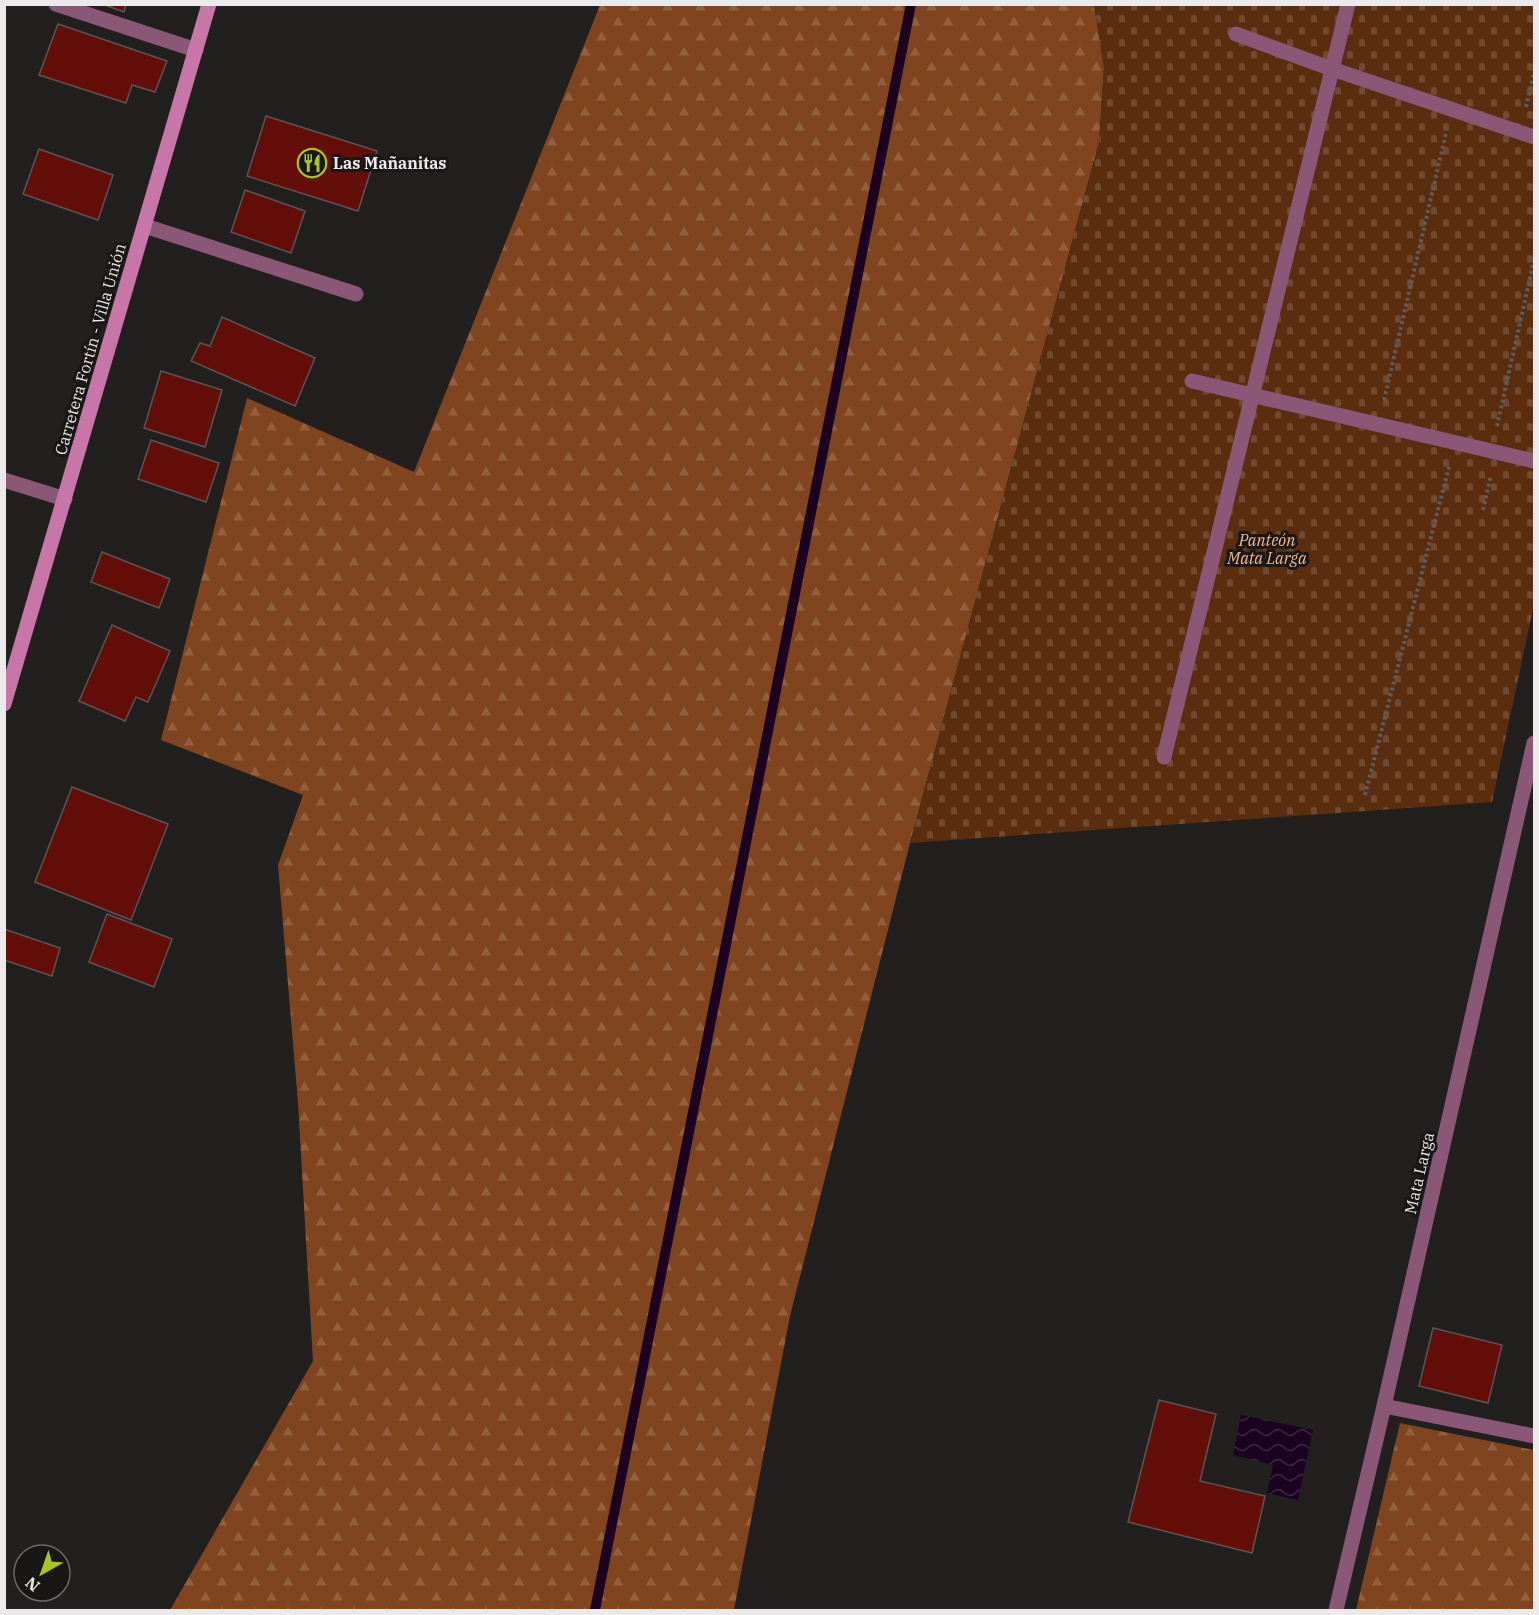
<svg xmlns="http://www.w3.org/2000/svg" width="1539" height="1615" font-family="'IBM Plex Serif',serif">
<style>
.forest{fill:url(#forest-firs)}
.cemetery{fill:url(#cemetery-stones)}
.water{fill:url(#water-waves)}
.lines{fill:none;stroke-linecap:round;stroke-linejoin:round}
.stream{stroke:#1b0221;stroke-width:10}
.building{fill:#640e09;stroke:#5a5655;stroke-width:1.5}
.path{stroke:#5f5c5c;stroke-width:4;stroke-dasharray:3 3;stroke-linecap:butt}
.lane{stroke:#8b5776;stroke-width:15}
.street{stroke:#8b5776;stroke-width:15}
.secondary{stroke:#c875a8;stroke-width:15}
.labels{text-anchor:middle;stroke-width:6;stroke-linejoin:round;paint-order:stroke}
.poi-label{font-size:16px;font-weight:bold;fill:#ece9ea;stroke:#191616;text-anchor:start}
.street-label{font-size:16px;fill:#ece9ea;stroke:#191616}
.park-label{font-size:16px;font-style:italic;fill:#f7b791;stroke:#191616}
</style>
<defs>
<pattern id="forest-firs" width="22" height="20" patternUnits="userSpaceOnUse" patternTransform="scale(1.5)"><rect width="22" height="20" fill="#80451e"/><path d="M5 1l3.5 6h-7zM16 11l3.5 6h-7z" fill="#92603f"/></pattern>
<pattern id="cemetery-stones" width="16" height="16" patternUnits="userSpaceOnUse" patternTransform="scale(1.5)"><rect width="16" height="16" fill="#592d0e"/><path d="M2 7V4a2 2 0 0 1 4 0v3zM10 15v-3a2 2 0 0 1 4 0v3z" fill="#714b31"/></pattern>
<pattern id="water-waves" width="16" height="10" patternUnits="userSpaceOnUse" patternTransform="scale(1.5)"><rect width="16" height="10" fill="#1b0221"/><path d="M0 5q4-4 8 0t8 0" fill="none" stroke="#3c2741"/></pattern>
</defs>
<rect width="100%" height="100%" fill="#221f1f"/>
<path class="forest" d="M600,5h494l10,62 -5,75 -189,701 -120,473 -56,294h-564l143,-249 -15,-258 -20,-238 25,-70 -142,-55 86,-342 167,74z
M1400,1423l134,27v160h-178z"/>
<path class="cemetery" d="M1094,5h440v599l-42,198 -582,41 189,-701 5,-75z"/>
<path class="water" d="M1241,1415l72,15 -15,70 -31,-7 6,-28 -40,-10z"/>
<g class="lines">
<path class="stream" d="M595,1610l316,-1606"/>
</g>
<path class="building" d="M102,4h24l-2,8z
M58,24l109,37 -12,31 -23,-7 -6,18 -87,-28z
M266,116l111,35 -19,60 -111,-35z
M39,149l74,26 -15,45 -75,-26z
M245,190l60,21 -14,42 -60,-21z
M222,317l93,41 -20,48 -104,-45 9,-18 10,3z
M161,371l61,19 -17,57 -61,-19z
M151,440l68,23 -13,39 -68,-23z
M102,552l68,27 -11,29 -68,-26z
M112,625l58,26 -22,51 -12,-5 -11,24 -46,-20z
M72,787l96,37 -37,96 -96,-38z
M107,914l65,25 -18,48 -65,-25z
M4,929l56,19 -8,28 -48,-16z
M1433,1328l69,17 -14,58 -69,-17z
M1159,1400l57,14 -16,67 65,15 -13,57 -124,-31z"/>
<g class="lines">
<path class="path" d="M1526,107l8,-34
M1384,400l62,-267
M1497,426l37,-166
M1483,510l8,-35
M1365,795l84,-328"/>
<path class="lane" d="M1236,34l96,35 202,68
M1192,381l342,80
M1164,757l184,-753"/>
<path class="street" d="M56,4l140,46
M145,226l211,68
M4,480l61,19
M1384,1406l150,30
M1336,1610l48,-204 150,-663"/>
<path class="secondary" d="M4,704l205,-700"/>
</g>
<defs>
<g id="restaurant-ring" transform="scale(1.5)"><circle r="9.5" fill="#191616" stroke="#a8c71c" stroke-width="1.5"/><path d="M-5-6h1v4h1v-4h1v4h1v-4h1v5L-1.5 .5V6h-2V.5L-5-1ZM5-6V6H3V1.5H1.5Q1.5-4 5-6Z" fill="#a8c71c"/></g>
</defs>
<g fill-rule="evenodd">
<use href="#restaurant-ring" x="312" y="163"/>
</g>
<g class="labels">
<g class="poi-label">
<text x="333" y="169">Las Mañanitas</text>
</g>
<g class="street-label">
<text transform="translate(90 349) rotate(-74)" y="6">Carretera Fortín - Villa Unión</text>
<text transform="translate(1419 1173) rotate(-77)" y="6">Mata Larga</text>
</g>
<g class="park-label">
<text x="1267" y="546">Panteón<tspan x="1267" dy="18">Mata Larga</tspan></text>
</g>
</g>
<rect width="1539" height="1615" fill="none" stroke="#ece9ea" stroke-width="12"/>
<g transform="translate(42 1573) rotate(220)"><circle r="28" fill="#191616" stroke="#6d6a6b" stroke-width="1.5"/>
<path d="M0-4.5L10 22L0 15L-10 22Z" fill="#a8c71c"/>
<text y="-9" font-size="16" font-weight="bold" text-anchor="middle" fill="#ece9ea">N</text>
</g>
</svg>
